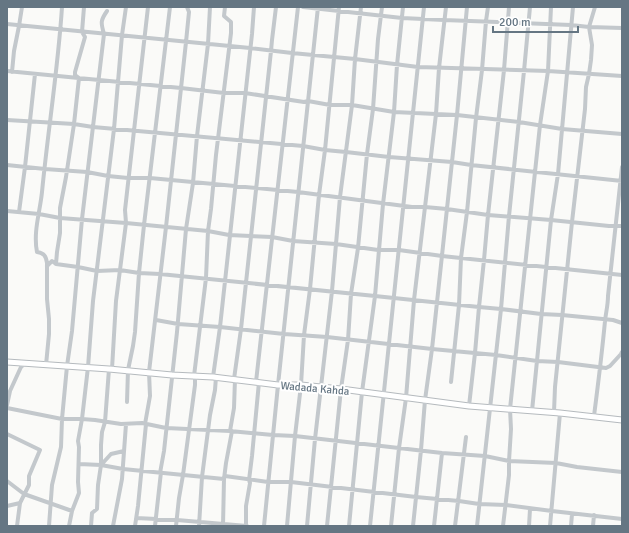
<svg xmlns="http://www.w3.org/2000/svg" width="629" height="533" font-family="Signika,sans-serif">
<style>
.lines{fill:none;stroke-linecap:round;stroke-linejoin:round}
.major-casing{stroke:#b5babe;stroke-width:7}
.minor{stroke:#c3c8cc;stroke-width:4}
.major{stroke:#fff;stroke-width:5}
.labels{text-anchor:middle;stroke-width:4;stroke-linejoin:round;paint-order:stroke}
.street-label{font-size:11px;fill:#657683;stroke:#fff}
</style>
<rect width="100%" height="100%" fill="#fafaf8"/>
<g class="lines">
<g class="major-casing">
<path id="major" d="M7,362l102,7 63,6 41,2 65,8h23l40,4 128,17 91,7 62,7"/>
</g>
<path class="minor" d="M126,7l-4,28 -8,94 -21,172 -5,66 -6,52 13,1 26,4 21,-1 24,5 64,3 43,4 22,1 147,17 43,3 24,5 47,2 21,4 45,5
M303,7l99,11 42,2 127,5 18,2 33,1
M7,24l243,24 42,5 63,6 63,8 130,4 74,5
M7,71l174,17 43,5h21l59,9 4,-1 22,4h22l42,7 63,3 62,7 43,7 60,5
M12,72l2,-21 5,-25 3,-19
M7,120l67,4 19,3 34,3 176,16 22,4 21,2 43,5 63,5 19,3 151,16
M7,165l38,4 42,3 21,4 20,2h22l148,14 114,15h13l22,2 41,6 63,5 58,6h13
M7,211l32,3 21,4 66,5 82,8 21,4 43,2 21,4 43,3 42,6h21l43,6 180,19
M19,212l6,-45 10,-93
M56,264l22,3 19,4 23,-1 19,3 21,1 215,22 104,11 22,2 40,5 21,1 51,5 9,3
M47,266l5,-5 4,3 1,-12 3,-19v-25l6,-31 8,-53 5,-46 -4,-3v-3l10,-35 -3,-5 2,-25
M156,320l22,4 42,3 64,7 43,3 105,12 64,6 41,6 21,1 48,6 4,-2 11,-12 1,-2
M46,365l3,-31v-15l-2,-20v-36c-1,-7 -3,-10 -10,-11 -4,-20 3,-40 5,-60 6,-62 16,-123 20,-185
M112,369l4,-68 10,-78 -1,-13 23,-203
M194,376l12,-98 2,-47 3,-22 5,-54 15,-122v-11l-7,-6 1,-9
M213,377l7,-50 32,-293 2,-27
M234,379l7,-50 30,-278 1,-11 4,-33
M256,382l42,-375
M451,382l8,-77 2,-47 6,-46 9,-94 6,-48 4,-49 2,-14
M127,402l1,-32 5,-24 2,-14 4,-59 5,-48 26,-218
M7,405l3,-14 11,-24 4,-4
M469,406l6,-53 4,-46 5,-47 4,-45 16,-145 5,-63
M7,408l55,11h20l-4,22 1,6 -1,35 1,11 -7,18 -3,15
M532,411l19,-191 7,-46 15,-167
M554,412l1,-25 17,-165 13,-113 1,-22 3,-13 2,-14 1,-15 -3,-18 6,-20
M594,416c4,-31 8,-63 11,-95 1,-9 3,-16 3,-25l14,-129
M145,424l5,-28 -1,-24 17,-145 20,-185 3,-30 -2,-5
M230,431l4,-23 1,-29
M7,434l33,16 -11,26v9l-9,18 -3,23
M79,464l22,1 10,-11 13,-3
M101,465l22,4 101,10
M160,473l4,-22 13,-119 9,-103 7,-46 4,-47 11,-92 2,-37
M183,475l12,-90v-9
M225,476l43,6h23l125,15 43,4 20,3 27,1 46,6 70,8
M7,481l17,13 48,17
M7,506l13,-3
M136,518l41,2 70,6
M49,526l3,-41 9,-38 1,-28 5,-53 5,-35 10,-112 22,-185c-3,-11 -4,-13 3,-23
M91,526l1,-13 5,-4 1,-24 3,-20v-20l1,-13 3,-10 4,-53
M113,526l9,-47 4,-55
M135,526l3,-20 8,-82
M155,526l6,-54
M176,526l3,-28 4,-23
M199,526l3,-49 8,-62 5,-25 1,-13
M223,526l1,-47 2,-16 6,-32
M246,526v-20l4,-23 -1,-3 3,-24 7,-74
M264,526l14,-141 40,-378
M287,526l8,-90 6,-51 3,-50 6,-46 9,-94 6,-45 14,-143
M307,526l8,-87 17,-148 8,-94 12,-92 3,-46 6,-52
M327,526l14,-137 7,-49 3,-46 7,-46 9,-94 6,-45 5,-70 4,-32
M349,526l13,-134 13,-96 8,-92 11,-92 3,-47 6,-58
M370,526l54,-519
M391,526l8,-78 7,-50 8,-98 22,-186 3,-46 7,-61
M413,526l8,-76 4,-50 7,-51 25,-234 10,-108
M434,526l8,-73
M455,526l11,-89
M477,526l24,-217 8,-93 15,-145 6,-64
M503,526l6,-51v-14l2,-32 -1,-20 25,-237 5,-47 8,-54 3,-64
M529,526l1,-17
M550,526l10,-113
M571,526l1,-12
M593,526l1,-11"/>
<use href="#major" class="major"/>
</g>
<g class="labels">
<g class="street-label">
<text transform="translate(315 388) rotate(5)" y="4">Wadada Kahda</text>
</g>
</g>
<rect width="629" height="533" fill="none" stroke="#657683" stroke-width="16"/>
<path d="M493 26v6h85v-6" fill="none" stroke="#657683" stroke-width="2"/>
<text x="499" y="26" font-size="12" fill="#657683" stroke="#ffffff" stroke-width="3" paint-order="stroke">200 m</text>
</svg>
